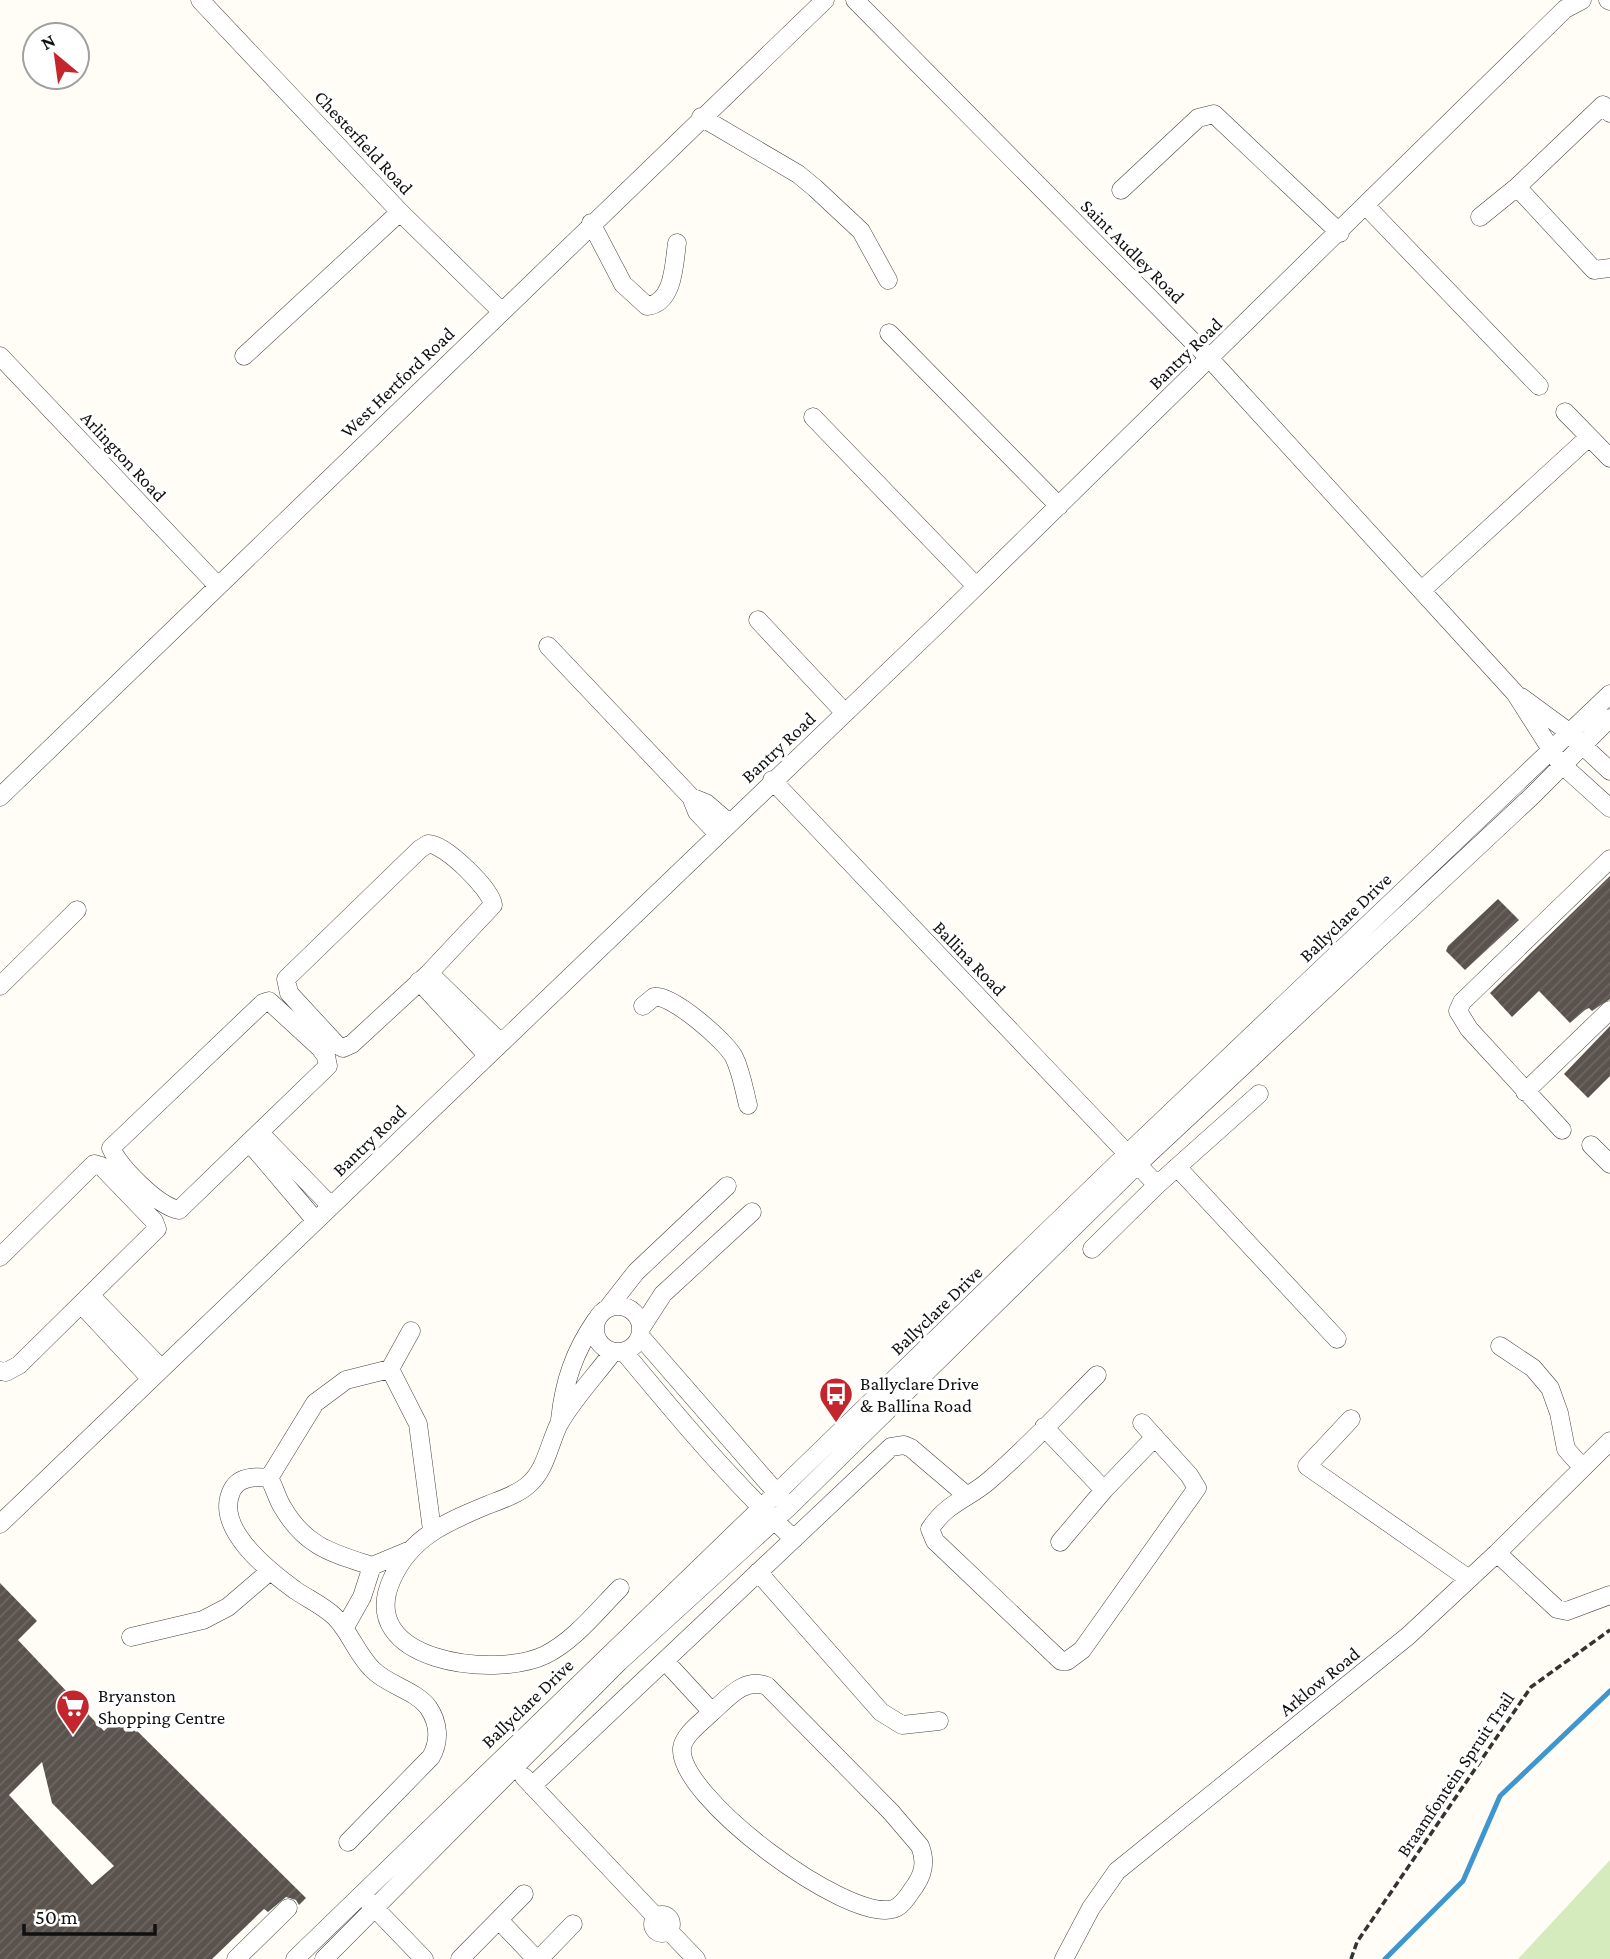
<svg xmlns="http://www.w3.org/2000/svg" width="1610" height="1959" font-family="'Crimson Pro',serif">
<style>
.grass{fill:#d5ebbd}
.lines{fill:none;stroke-linecap:round;stroke-linejoin:round}
.stream{stroke:#3f96cf;stroke-width:5}
.building{fill:url(#building-hatch);fill-rule:evenodd}
.minor-casing{stroke:#444;stroke-width:19}
.path{stroke:#333;stroke-width:3.5;stroke-dasharray:7 3.5;stroke-linecap:butt}
.minor{stroke:#fff;stroke-width:18}
.labels{text-anchor:middle;stroke-width:7;stroke-linejoin:round;paint-order:stroke}
.street-label{font-size:19px;fill:#111;stroke:#fff}
.poi-label{font-size:19px;fill:#111;stroke:#fff;text-anchor:start}
</style>
<defs>
<pattern id="building-hatch" width="6" height="6" patternUnits="userSpaceOnUse" patternTransform="scale(1.75)"><rect width="6" height="6" fill="#5a524d"/><path d="M-1 1l2-2M0 6l6-6M5 7l2-2" fill="none" stroke="#6d6662"/></pattern>
</defs>
<rect width="100%" height="100%" fill="#fffdf5"/>
<path class="grass" d="M1610,1860v99h-92z"/>
<g class="lines">
<path class="stream" d="M1385,1959l78,-78 37,-85 110,-105"/>
</g>
<path class="building" d="M1610,876v123l-18,12 -3,-3 -4,2 -15,13 -31,-32 -27,26 -22,-24z
M1498,899l21,21 -54,50 -19,-19 2,-5z
M1610,1026v50l-22,22 -24,-24z
M0,1583l37,38 -19,19 86,91 17,-16 185,183 -7,7 -3,-5 -10,-3 -18,15 -4,-3 -52,50h-212zM42,1762l10,41 62,63 -22,19 -83,-90z"/>
<g class="lines">
<g class="minor-casing">
<path id="minor" d="M200,0l200,212 101,99
M855,0l355,359 305,334 44,69 51,46
M1608,0l2,1
M1610,113l-7,-8 -86,82 77,83 16,-2
M701,117l97,57 17,14 46,43 27,49
M1121,190l77,-72 16,-4 126,119
M1367,207l172,179
M1480,217l37,-30
M591,223l32,61 24,22c27,-3 27,-42 30,-63
M889,333l170,173
M0,356l217,229
M244,356l156,-144
M1565,412l45,46
M813,417l163,169
M1422,590l167,-153
M758,620l87,93
M548,646l143,151 6,15 20,21
M1521,697l45,33 44,41
M772,780l385,405
M0,797l825,-797
M691,797l15,6 22,19
M428,844c16,-1 63,45 65,61l-64,68 -77,71 -9,4 -6,-3 -48,-52 -3,-14 134,-130z
M429,973l71,69
M419,981l68,74
M0,986l77,-76
M269,1001l51,47 6,8 2,10 -149,144c-21,-4 -59,-42 -68,-62l152,-145z
M643,1006l11,-9c16,-4 72,44 80,60 7,14 10,32 14,48
M1525,1092l85,-82
M1562,1130l-93,-101 -11,-18 4,-9 148,-143
M260,1133l71,73
M249,1142l67,79
M1591,1145l19,19
M1177,1167l160,172
M1092,1249l65,-64 102,-91
M0,1257l94,-93 7,2 53,55 3,8 -138,136 -13,7 -6,-1
M91,1296l70,72
M82,1305l69,74
M595 1329a23 23 0 1 1 46 0a23 23 0 1 1-46 0Z
M607,1309l29,-37 91,-86
M641,1328l22,-34 89,-82
M640,1336l143,164
M1500,1346l33,22 17,20 9,25 7,36 16,18
M613,1352c-17,23 -40,47 -54,72 -10,20 -13,46 -31,61 -10,9 -25,14 -38,19 -41,17 -79,32 -98,75 -38,83 103,100 153,76 30,-15 52,-44 75,-67
M624,1352c54,65 108,130 170,187
M390,1369l28,55 14,106
M1097,1375c-35,35 -68,71 -105,103 -21,20 -44,23 -62,51l5,12 126,120h6l15,-11 115,-162 -8,-13 -47,-52
M1351,1419l-44,47 162,113
M560,1420c4,-38 14,-68 36,-100
M1044,1427l60,63 51,-53
M269,1478l46,-75 31,-23 44,-11 21,-38
M0,1524l941,-903 624,-612 17,-9
M1060,1542l44,-52
M1497,1553l60,56 10,2 43,-16
M758,1572l123,140 21,13 37,-4
M345,1627l17,-30 10,-31
M131,1637l72,-17 25,-13 42,-36
M665,1661l47,51c16,-14 32,-35 55,-26l124,126 29,34c6,15 4,27 -5,40 -6,8 -12,20 -22,23 -47,13 -216,-113 -211,-161 2,-14 20,-26 30,-36
M524,1777l132,140
M532,1786l359,-339 13,-2 7,3 54,46
M348,1842l83,-85c9,-16 8,-34 -3,-50 -13,-17 -41,-22 -56,-38 -16,-16 -22,-37 -37,-52 -11,-11 -27,-18 -40,-27 -26,-19 -82,-62 -63,-100 7,-14 23,-14 37,-12 6,10 8,21 14,30 23,39 49,45 89,58l36,-15
M368,1901l56,58
M653 1924a9 9 0 1 1 18 0a9 9 0 1 1-18 0Z
M499,1920l37,39
M668,1930l28,29
M236,1959l52,-51
M295,1959l833,-806 482,-459
M324,1959l295,-297 171,-156 347,-341 395,-369 78,-78
M460,1959l64,-65
M539,1959l34,-35
M1064,1959l27,-51 26,-37 291,-235 89,-83 113,-112"/>
</g>
<path class="path" d="M1351,1959l6,-17 174,-255 79,-57"/>
<use href="#minor" class="minor"/>
</g>
<defs>
<g id="bus-pin" transform="scale(1.75)"><path d="M0 17L-7.5 6A9.5 9.5 0 1 1 7.5 6Z" fill="#c4262e" stroke="#fff"/><path d="M-5-6H5V4H4V6H2V4H-2V6H-4V4H-5ZM-3.5-4V0h7V-4ZM-3.5 1.2v1.5H-2V1.2ZM2 1.2v1.5H3.5V1.2Z" fill="#fff"/></g>
<g id="supermarket-pin" transform="scale(1.75)"><path d="M0 17L-7.5 6A9.5 9.5 0 1 1 7.5 6Z" fill="#c4262e" stroke="#fff"/><path d="M-6-5.5h2.5l.6 2H6L4.5 2H-2.5L-4.4-4H-6ZM-1.5 3.2a1.3 1.3 0 1 0 .1 0ZM3 3.2a1.3 1.3 0 1 0 .1 0Z" fill="#fff"/></g>
</defs>
<g fill-rule="evenodd">
<use href="#bus-pin" x="836" y="1394"/>
<use href="#supermarket-pin" x="73" y="1706"/>
</g>
<g class="labels">
<g class="street-label">
<text transform="translate(364 142) rotate(47)" y="7">Chesterfield Road</text>
<text transform="translate(1133 251) rotate(45)" y="7">Saint Audley Road</text>
<text transform="translate(1185 353) rotate(-44)" y="7">Bantry Road</text>
<text transform="translate(397 382) rotate(-44)" y="7">West Hertford Road</text>
<text transform="translate(124 456) rotate(47)" y="7">Arlington Road</text>
<text transform="translate(778 747) rotate(-43)" y="7">Bantry Road</text>
<text transform="translate(1345 917) rotate(-44)" y="7">Ballyclare Drive</text>
<text transform="translate(970 958) rotate(46)" y="7">Ballina Road</text>
<text transform="translate(369 1140) rotate(-44)" y="7">Bantry Road</text>
<text transform="translate(936 1310) rotate(-44)" y="7">Ballyclare Drive</text>
<text transform="translate(1319 1681) rotate(-39)" y="7">Arklow Road</text>
<text transform="translate(527 1703) rotate(-44)" y="7">Ballyclare Drive</text>
<text transform="translate(1455 1774) rotate(-56)" y="7">Braamfontein Spruit Trail</text>
</g>
<g class="poi-label">
<text x="860" y="1390">Ballyclare Drive<tspan x="860" dy="22">&amp; Ballina Road</tspan></text>
<text x="98" y="1702">Bryanston<tspan x="98" dy="22">Shopping Centre</tspan></text>
</g>
</g>
<g transform="translate(56 56) rotate(331)"><circle r="33" fill="#ffffff" stroke="#a0a0a0" stroke-width="2"/>
<path d="M0-5L12 26L0 18L-12 26Z" fill="#c4262e"/>
<text y="-10" font-size="19" font-weight="bold" text-anchor="middle" fill="#111111">N</text>
</g>
<path d="M24 1924v10h131v-10" fill="none" stroke="#111111" stroke-width="3.5"/>
<text x="35" y="1924" font-size="21" fill="#111111" stroke="#ffffff" stroke-width="5" paint-order="stroke">50 m</text>
</svg>
